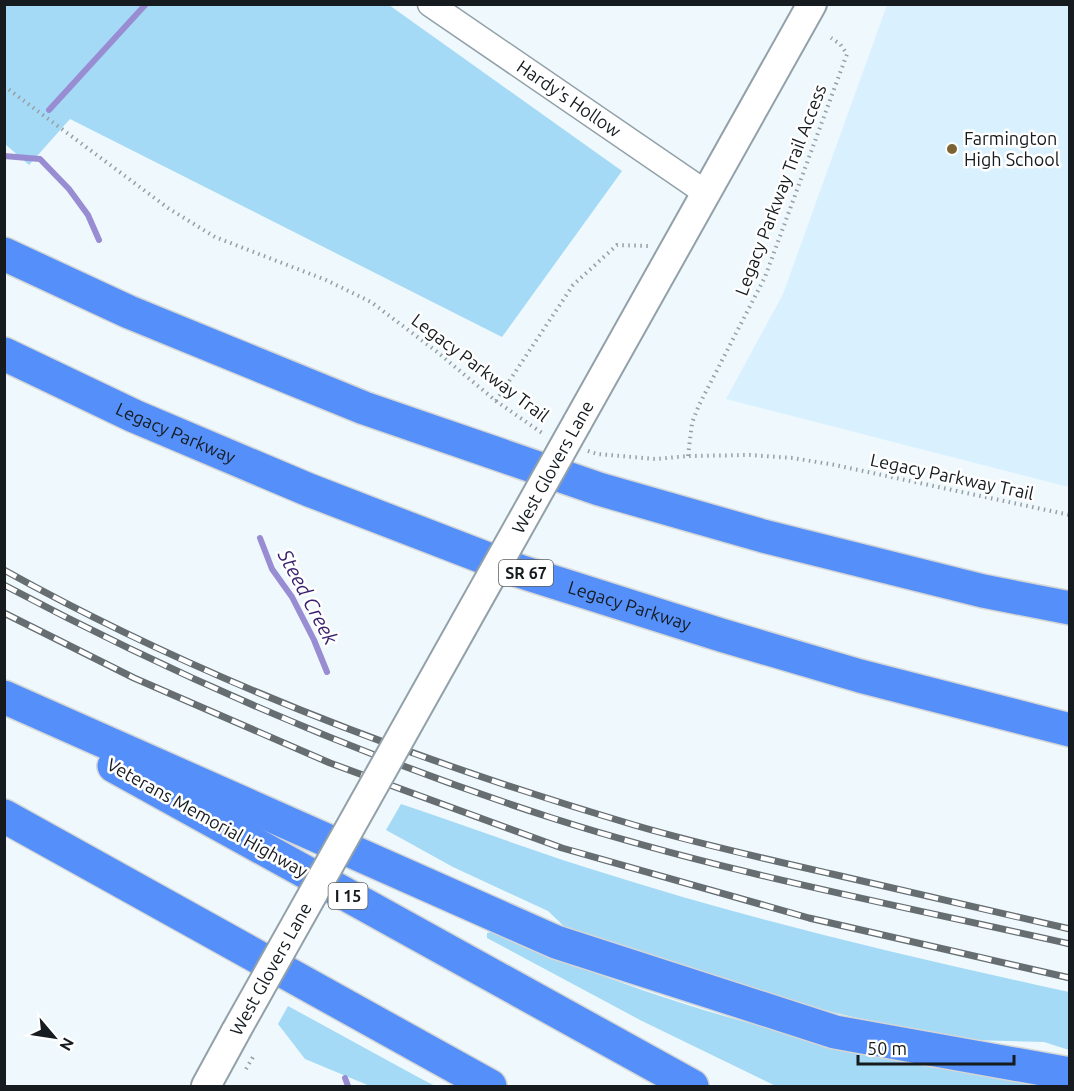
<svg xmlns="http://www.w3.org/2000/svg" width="1074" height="1091" font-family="Ubuntu,sans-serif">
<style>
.built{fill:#d9f1ff}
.green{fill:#a4daf5}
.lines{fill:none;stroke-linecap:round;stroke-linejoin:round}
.stream{stroke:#988dd2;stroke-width:6}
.minor-casing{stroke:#92a1a9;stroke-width:27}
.tertiary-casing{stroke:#92a1a9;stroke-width:32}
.motorway-casing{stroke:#d5d6d6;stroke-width:36}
.path{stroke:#979fa3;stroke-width:4;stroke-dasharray:1.5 4.5;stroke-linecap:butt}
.minor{stroke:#fff;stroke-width:24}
.tertiary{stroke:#fff;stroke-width:28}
.motorway{stroke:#5590fa;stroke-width:33}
.rail-casing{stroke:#666e72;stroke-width:7}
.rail{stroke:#fff;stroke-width:4.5;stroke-dasharray:14;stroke-linecap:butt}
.tertiary-bridge-casing{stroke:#92a1a9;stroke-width:32;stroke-linecap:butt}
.tertiary-bridge{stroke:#fff;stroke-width:28}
.poi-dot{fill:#7d6334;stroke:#fff;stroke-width:2}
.labels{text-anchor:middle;stroke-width:5;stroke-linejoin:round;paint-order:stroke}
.shield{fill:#fff;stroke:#5b5f62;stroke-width:1.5}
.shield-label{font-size:16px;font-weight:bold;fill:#151b1e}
.street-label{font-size:18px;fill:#151b1e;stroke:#fff}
.poi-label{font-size:18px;fill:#151b1e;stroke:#fff;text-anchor:start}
.water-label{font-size:20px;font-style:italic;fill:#371e6f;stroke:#fff}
</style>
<rect width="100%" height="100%" fill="#eef8fd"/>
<path class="built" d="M887,5h182v482l-343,-88 57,-105z"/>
<path class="green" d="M389,5l233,166 -120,166 -432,-218 -41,46 -24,-21v-139z
M401,804c69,23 137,49 206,70 152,48 307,84 462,118v58l-25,-8 -75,-2 -116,-23 -97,-23 -185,-61 -23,-22 -95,-44 -67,-37z
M491,932c92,37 187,75 284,97 97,22 196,38 294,57h-293l-134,-65 -155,-83v-5z
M288,1006l128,70 19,10h-65l-65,-27 -27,-35z"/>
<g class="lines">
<path class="stream" d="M49,110l97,-106
M4,156l36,3 29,30 19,26 11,25
M260,538l12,31 20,28 22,43 13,32
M345,1078l3,8"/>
<g class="minor-casing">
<g id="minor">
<path id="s1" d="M430,4l276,189"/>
</g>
</g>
<g class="tertiary-casing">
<path id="tertiary" d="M577,423l235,-419
M206,1086l30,-55"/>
</g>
<g class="motorway-casing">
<g id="motorway">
<path d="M4,254l125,58 235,96 235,81 164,47 220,55 87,17"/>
<path id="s2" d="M4,354l130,62 175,74 210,81 202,64 139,41 210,54"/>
<path d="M4,697l552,245 279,90 235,42"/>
<path d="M114,766l578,320"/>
<path d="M4,816l486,270"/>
</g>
</g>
<path class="path" d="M4,86l164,122 47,29 111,43 45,22 65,49 60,50 49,34
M496,401l77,-116 44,-40 32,1
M588,451l9,3 59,5 32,-3 62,-1 43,3 42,7 235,50
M688,456l4,-33 7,-18 66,-128 82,-223 -7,-10 -9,-6
M246,1069l7,-12"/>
<use href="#minor" class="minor"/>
<use href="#tertiary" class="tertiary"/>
<use href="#motorway" class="motorway"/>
<g class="rail-casing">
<path id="rail" d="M4,570c198,110 413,191 630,255 65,19 132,34 198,49 79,18 158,37 238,55
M4,585c175,93 359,172 548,233 169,54 345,87 518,126
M4,613l130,65 196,85 232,85 247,70 261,60"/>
</g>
<use href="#rail" class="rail"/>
<g class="tertiary-bridge-casing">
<path id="tertiary-bridge" d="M236,1031l341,-608"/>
</g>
<use href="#tertiary-bridge" class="tertiary-bridge"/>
</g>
<circle class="poi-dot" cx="952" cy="149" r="6"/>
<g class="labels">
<g class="shield">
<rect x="499" y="560" width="54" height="26" rx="4.5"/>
<rect x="328.5" y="883" width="39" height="26" rx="4.5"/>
</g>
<g class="shield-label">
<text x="526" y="579">SR 67</text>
<text x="348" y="902">I 15</text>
</g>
<g class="street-label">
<text dy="6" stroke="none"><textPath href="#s1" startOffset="168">Hardy's Hollow</textPath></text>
<text transform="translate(781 190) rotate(-69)" y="6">Legacy Parkway Trail Access</text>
<text transform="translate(480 368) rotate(37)" y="6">Legacy Parkway Trail</text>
<text dy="6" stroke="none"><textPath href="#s2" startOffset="189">Legacy Parkway</textPath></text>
<text transform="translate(553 467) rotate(-61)" y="6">West Glovers Lane</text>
<text transform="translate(952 477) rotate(12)" y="6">Legacy Parkway Trail</text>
<text dy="6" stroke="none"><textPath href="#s2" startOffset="675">Legacy Parkway</textPath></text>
<text transform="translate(207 818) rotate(29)" y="6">Veterans Memorial Highway</text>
<text transform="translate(271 969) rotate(-61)" y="6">West Glovers Lane</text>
</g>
<g class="poi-label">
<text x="964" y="145">Farmington<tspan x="964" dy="21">High School</tspan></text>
</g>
<g class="water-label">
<text transform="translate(308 597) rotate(62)" y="7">Steed Creek</text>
</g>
</g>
<rect width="1074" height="1091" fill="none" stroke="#151b1e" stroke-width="12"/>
<g transform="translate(54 1037) rotate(119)" stroke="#ffffff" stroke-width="4.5" paint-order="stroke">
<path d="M0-4.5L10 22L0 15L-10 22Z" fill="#151b1e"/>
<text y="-9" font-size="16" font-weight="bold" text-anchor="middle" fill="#151b1e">N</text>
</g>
<path d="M858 1055v9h156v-9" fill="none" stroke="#151b1e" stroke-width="3"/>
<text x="867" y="1055" font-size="18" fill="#151b1e" stroke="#ffffff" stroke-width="4.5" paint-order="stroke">50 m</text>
</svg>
